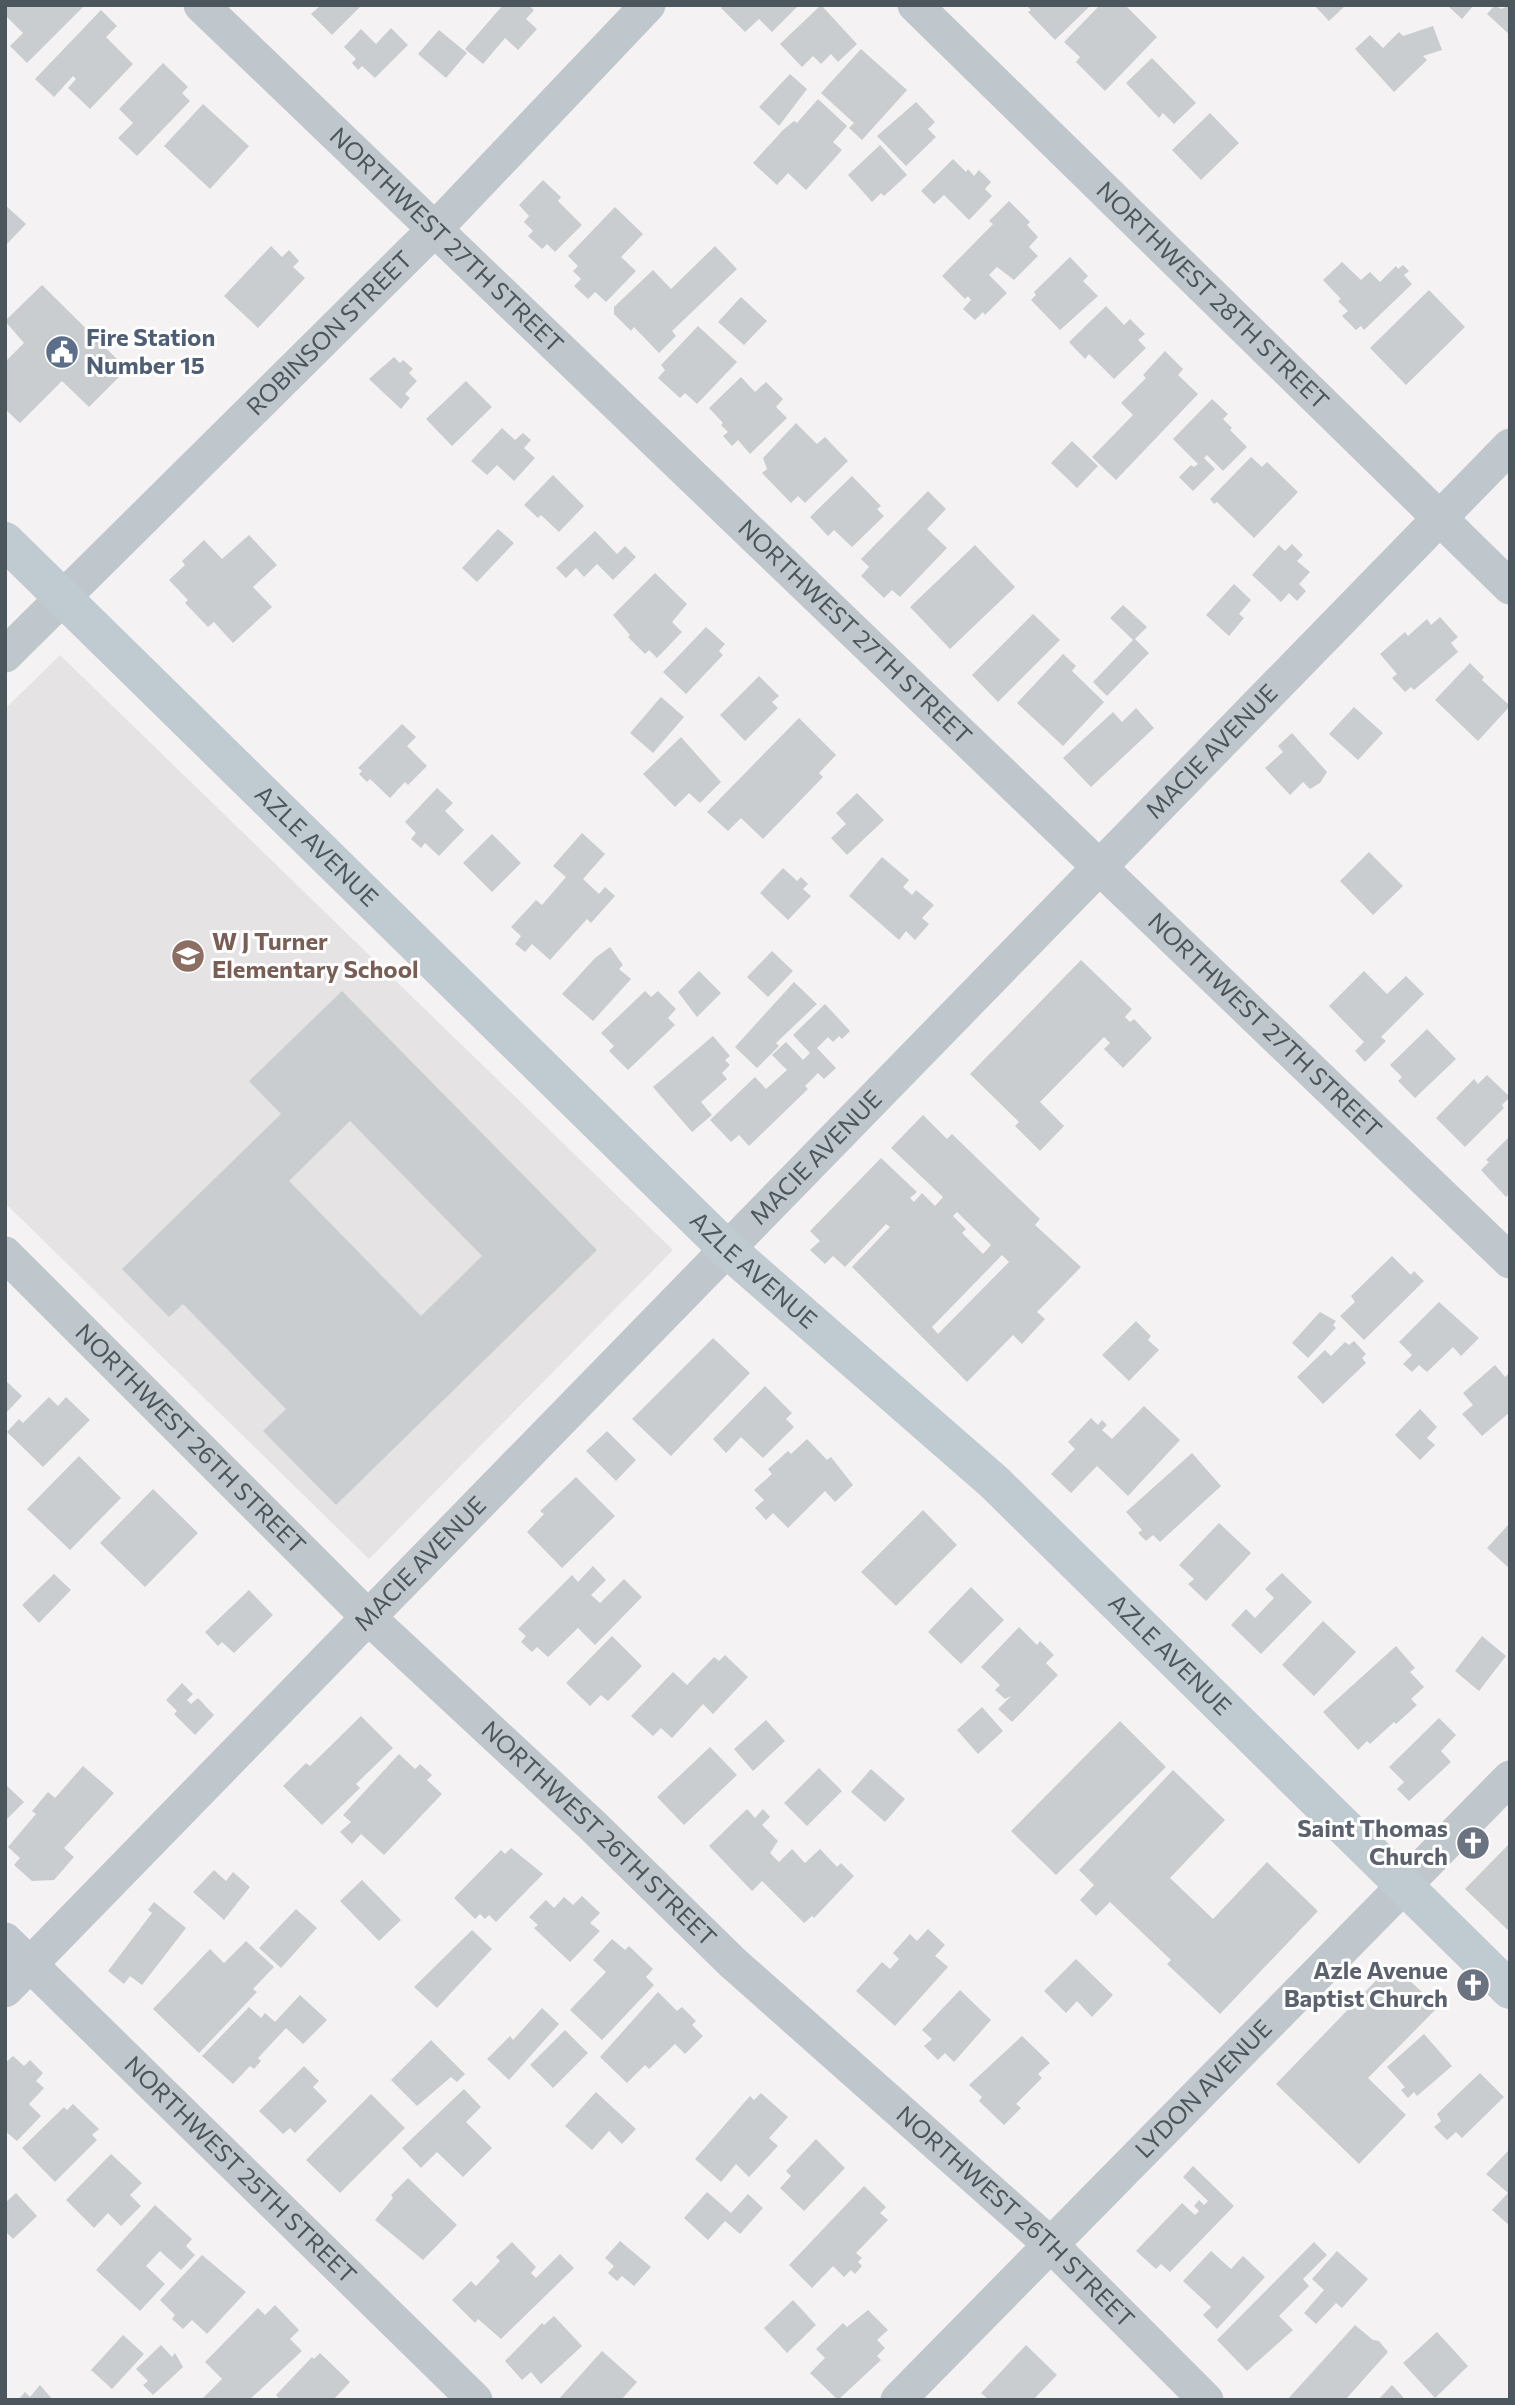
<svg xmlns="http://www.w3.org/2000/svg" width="1515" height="2405" font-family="Commissioner,sans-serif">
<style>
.education{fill:#e5e3e3}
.building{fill:#c9cdd0;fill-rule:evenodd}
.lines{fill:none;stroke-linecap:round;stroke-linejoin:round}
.minor{stroke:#bfc7cd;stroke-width:35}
.secondary{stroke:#c0cad1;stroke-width:38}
.labels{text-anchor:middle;stroke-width:6;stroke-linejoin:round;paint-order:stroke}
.street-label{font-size:24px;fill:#4b575d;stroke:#fff}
.service-label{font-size:24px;font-weight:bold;fill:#4e5e75;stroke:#fff;text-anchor:start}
.education-label{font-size:24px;font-weight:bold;fill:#785e54;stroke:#fff;text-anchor:start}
.worship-label{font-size:24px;font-weight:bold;fill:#5b616d;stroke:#fff;text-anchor:end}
</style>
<rect width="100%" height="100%" fill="#f4f2f2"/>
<path class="education" d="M60,655l613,595 -304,309 -364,-356v-494z"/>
<path class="building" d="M5,5h80l-58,58 -17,-17 13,-13 -18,-18z
M321,5h41l-30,30 -21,-21z
M503,5h25l6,5 -8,9 11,10 -19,21 -13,-12 -22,26 -18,-15z
M723,5h76l-27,27 -13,-13 -14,13 -24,-24z
M821,5l36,39 -19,18 -7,-8 -10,10 -8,-8 -11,11 -22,-23z
M1026,5h65l-36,35 -27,-28 3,-2z
M1100,5h25l32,32 -52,54 -29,-29 4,-5 -16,-15z
M1314,5h32l-17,16z
M1447,5h27l-12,14z
M1495,5l6,4 9,-4v30l-23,-21z
M101,10l16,16 -11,11 27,27 -43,45 -22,-21 8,-9 -3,-3 -19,21 -19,-18z
M1433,26l9,24 -19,6 4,4 -33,32 -39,-43 15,-14 13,13 16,-16 4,4z
M391,28l17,17 -33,33 -13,-12 -4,4 -6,-7 4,-4 -12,-12 17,-18 15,15z
M439,30l28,23 -21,25 -28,-24z
M861,49l46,41 -45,50 -13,-12 5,-5 -33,-30z
M1152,58l44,45 -22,21 -11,-11 -4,5 -33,-35z
M163,63l25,24 -6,6 8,8 -53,55 -19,-18 15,-15 -14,-14z
M790,74l17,15 -28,37 -20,-19z
M818,99l29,27 -14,16 9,8 -36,40 -18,-17 -11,12 -24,-22 30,-33 11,-9 3,2z
M916,102l19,20 -7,7 8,8 -30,29 -29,-30z
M203,104l46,42 -39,43 -46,-43z
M1210,113l29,30 -38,37 -29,-30z
M880,145l27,30 -23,21 -3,-3 -9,9 -24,-27z
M953,159l13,13 2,-3 6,7 5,-6 12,12 -6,7 7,7 -23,24 -25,-25 -10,9 -13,-13z
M543,180l18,17 -3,4 24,24 -27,27 -8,-8 -5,5 -14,-13 5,-5 -9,-9 5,-6 -10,-11z
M1009,201l21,21 -3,3 11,12 -9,10 9,9 -24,24 -17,-13 -8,8 18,18 -22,22 -2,-3 -8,8 -12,-11 8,-9 -3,-4 -3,3 -23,-23 51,-52 -4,-3z
M5,205l21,19 -21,22z
M615,207l28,27 -22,23 15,14 -30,31 -11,-10 -7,7 -14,-13 7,-7 -8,-8 5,-5 -10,-10z
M271,246l11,11 7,-7 10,11 -6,6 12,11 -47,50 -34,-32z
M715,246l22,23 -65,62 4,5 -17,17 -25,-26 -3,4 -17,-17v-7l39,-37 18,19z
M1070,257l18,19 -5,5 15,15 -38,34 -29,-30 5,-5 -2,-3z
M1342,262l19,18 9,-8 10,10 16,-16 2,3 5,-4 6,6 -5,4 8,9 -48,46 -3,-4 -5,4 -14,-14 6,-5 -10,-10 3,-2 -18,-19z
M42,285l85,84 -38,38 -27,-26 -42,42 -15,-14v-47l19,-19 -19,-22z
M1429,290l36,37 -59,58 -36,-37z
M741,297l26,24 -23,24 -26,-23z
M1106,306l18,19 6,-6 15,15 -7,6 8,8 -32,31 -25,-25 -4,5 -16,-17z
M698,326l39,36 -40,42 -12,-11 -5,5 -22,-20 7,-8 -4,-5z
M1165,351l18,18 -5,6 20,19 -82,86 -24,-23 41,-42 -12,-12 25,-25 -3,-3z
M394,357l6,6 3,-3 10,9 -4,4 8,8 -12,13 5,4 -9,11 -32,-30z
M741,377l14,15 11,-10 17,17 -7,8 11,11 -37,36 -12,-14 -6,6 -9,-10 5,-4 -7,-7 2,-2 -14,-15z
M466,381l26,26 -40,39 -26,-27z
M1212,399l16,15 -5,5 9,9 -2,2 17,17 -24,24 -16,-16 -3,3 11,11 -22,22 -14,-14 12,-12 3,2 4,-3 -25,-25z
M796,423l21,21 8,-7 23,24 -43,42 -7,-7 -7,7 -29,-30 5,-4 -4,-11z
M502,428l13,12 8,-7 8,7 -7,8 11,10 -21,23 -17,-16 -10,10 -16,-14z
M1072,441l26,25 -21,22 -26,-25z
M1251,457l11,10 5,-5 31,30 -44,46 -37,-36 -3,2 -4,-5z
M553,475l31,31 -25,26 -18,-17 -3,3 -14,-13z
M852,476l29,30 -4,3 7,7 -32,31 -18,-17 -6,6 -18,-19z
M928,491l18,18 -19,20 20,19 -47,49 -8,-7 -8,8 -23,-22 8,-9 -8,-8z
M498,529l16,14 -37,39 -15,-14z
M595,531l22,23 8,-8 11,11 -23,23 -16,-16 -13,13 -8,-9 -10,10 -10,-10z
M249,535l28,30 -24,22 19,20 -39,36 -19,-21 -6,5 -23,-24 3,-3 -19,-20 16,-15 -3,-4 22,-21 18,19z
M1292,544l11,11 -6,6 13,11 -11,12 7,7 -9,10 -8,-8 -8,9 -29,-27 27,-30 6,6z
M975,545l40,42 -65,62 -40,-42z
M655,573l32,31 -15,18 10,10 -25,26 -8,-8 -4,4 -17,-17 2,-2 -17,-20z
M1234,584l17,16 -12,14 5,4 -15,18 -23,-21z
M1123,605l24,22 -12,12 14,14 -42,43 -14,-14 40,-42 -23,-22z
M1033,614l27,26 -62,62 -26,-27z
M1440,617l18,20 -7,6 7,9 -44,38 -3,-3 -6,5 -13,-14 5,-4 -17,-20 25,-22 3,4 19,-17 4,6z
M706,627l19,17 -6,7 4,4 -37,39 -23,-22z
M1063,654l13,12 -4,5 32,31 -41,44 -46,-43z
M1470,663l14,14 -2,3 28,26 -32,35 -43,-41z
M759,676l20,20 -7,6 6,6 -33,33 -25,-26z
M661,697l23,20 -31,36 -23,-20z
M1354,707l29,26 -25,27 -29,-26z
M1136,708l18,20 -63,59 -28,-29 50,-46 9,10z
M799,718l37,37 -17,18 4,4 -60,62 -22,-21 -13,13 -21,-19z
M402,724l14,13 -9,9 20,20 -19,19 -3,-3 -15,16 -20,-19 -3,3 -8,-8 3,-3 -4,-3z
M1292,733l35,39 -7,11 -10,6 -7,-7 -13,13 -25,-27 18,-16 -5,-6z
M681,737l40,45 -21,21 -11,-10 -14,14 -32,-33z
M437,788l16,15 -8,8 19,19 -25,26 -14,-13 -4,5 -10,-9 5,-6 -11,-11z
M857,793l27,27 -37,35 -16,-17 15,-14 -10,-11z
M582,833l23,21 -22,25 16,15 6,-7 10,9 -24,27 -4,-4 -37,41 -18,-16 -7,8 -10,-8 6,-8 -10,-9 25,-27 6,5 24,-28 -13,-11z
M492,834l29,29 -29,29 -29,-29z
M1369,852l34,34 -30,29 -33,-34z
M882,857l27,23 -6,7 9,8 4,-5 18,15 -12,13 7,6 -14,16 -9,-9 -7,9 -50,-44z
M783,868l14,13 4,-4 7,7 -5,5 8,7 -23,24 -28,-27z
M610,947l13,18 -4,4 12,10 -38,42 -31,-27 33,-36z
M772,951l21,20 -25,26 -21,-20z
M1081,960l51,49 -7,8 5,5 4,-3 18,19 -29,30 -19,-19 6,-6 -6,-6 -6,6 -58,59 24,24 -24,25 -25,-25 4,-4 -49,-48z
M699,971l22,22 -24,24 -19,-25z
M1364,971l23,23 19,-18 18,18 -43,43 5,4 -21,21 -10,-11 9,-9 -35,-36z
M794,982l23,22 -41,39 3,3 -22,22 -22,-21z
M342,991l255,259 -261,255 -73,-74 23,-22 -103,-105 -14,13 -47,-48 159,-155 -32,-33zM350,1121l132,135 -61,60 -132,-135z
M645,991l6,6 7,-6 18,18 -8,9 7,7 -47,45 -19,-19 5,-5 -13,-13z
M825,1004l25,27 -8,8 -3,-3 -6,6 -5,-5 -11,11 19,20 -12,11 -6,-6 -13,13 3,3 -59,57 -10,-11 -8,7 -21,-22 45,-43 11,12 21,-19 -15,-15 14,-13 17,18 7,-7 -17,-18z
M1427,1029l29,30 -41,39 -17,-17 4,-4 -12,-12z
M713,1036l17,20 -5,4 5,5 -8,8 5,6 -26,23 11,13 -20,17 -39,-45z
M1487,1075l23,22 -8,8 2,3 -39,39 -29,-29 38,-39 4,5z
M923,1115l24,24 5,-5 88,85 -5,6 46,42 -44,45 8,7 -23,25 -9,-9 -46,47 -115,-115 38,-40 -4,-3 -41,43 -12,-11 -8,8 -15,-14 10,-9 -10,-10 71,-73 36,34 -7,6 4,4 8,-9 13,13 8,-9 -52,-49zM957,1212l34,33 -8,9 -21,-21 4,-4 -13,-13zM1002,1255l7,7 -71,72 -6,-7z
M1510,1136v57l-4,4 -25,-27 8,-8 -3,-2z
M1392,1256l19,19 3,-4 10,10 -60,59 -24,-24 15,-14 -4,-6z
M1439,1302l40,36 -18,18 -8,-9 -26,25 -8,-7 -7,7 -9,-8 9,-9 -13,-13z
M1320,1312l16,9 -3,4 3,3 -28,30 -16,-15z
M1136,1321l15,15 -3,4 11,10 -30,31 -27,-26z
M713,1338l37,35 -79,83 -39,-37z
M1354,1341l12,13 -4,4 4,5 -43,41 -26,-27 28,-27 6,6 14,-14 4,3z
M1495,1365l10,12 5,-5v40l-28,24 -20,-22 11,-9 -10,-12z
M5,1380l17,16 -17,18z
M765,1386l27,27 -6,6 8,8 -31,31 -22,-21 -15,16 -13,-14z
M49,1397l9,9 8,-9 24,23 -47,47 -36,-35 12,-13 4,4z
M1144,1406l36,34 -52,56 -31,-30 -26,27 -20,-19 24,-25 -7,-7 23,-24 7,7 4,-5 5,5 -5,5 10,9z
M1420,1409l17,18 -10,11 8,7 -15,15 -25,-25z
M607,1431l29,29 -20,21 -30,-30z
M807,1439l20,21 4,-3 22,28 -18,17 -10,-11 -37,37 -15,-15 -7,7 -11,-12 9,-8 -10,-10 18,-16 -4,-5 20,-18 3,3z
M1192,1453l29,33 -61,56 -7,-7 -7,6 -8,-8 4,-3 -16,-18z
M79,1456l42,42 -51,52 -43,-41z
M576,1477l39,39 -53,52 -35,-36 17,-18 -4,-3z
M153,1489l45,44 -53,54 -45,-44z
M923,1510l34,35 -61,61 -35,-34z
M1219,1523l32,30 -45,48 -18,-17 6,-5 -15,-14z
M1510,1523v46l-23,-21z
M593,1566l13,14 -15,15 9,8 24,-24 18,18 -47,48 -17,-17 -30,29 -11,-10 -5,5 -11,-10 5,-6 -8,-7 54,-54 6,7z
M1282,1573l30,29 -51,52 -30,-29 15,-16 9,9 19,-20 -9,-9z
M54,1574l17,16 -32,33 -17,-18z
M971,1587l33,33 -43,44 -33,-32z
M249,1590l24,25 -39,38 -12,-11 -4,4 -13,-14z
M1323,1621l33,31 -42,44 -32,-31z
M1019,1627l18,18 3,-4 14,14 -8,8 12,12 -46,47 -14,-13 13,-13 -6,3 -10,-9 5,-5 -19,-18z
M612,1636l30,30 -34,35 -7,-6 -11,11 -24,-23z
M1482,1636l24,20 -27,35 -24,-20z
M1396,1646l19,22 -5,4 14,15 -13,12 6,6 -21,19 -2,-2 -24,22 -3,-3 -9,9 -35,-38z
M725,1655l23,22 -35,37 -10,-10 -31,34 -11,-10 -8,8 -22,-20 42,-44 14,13 27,-28 5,4z
M182,1683l11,11 -6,6 4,4 7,-6 16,17 -19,20 -21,-21 3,-3 -11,-11z
M982,1707l21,24 -25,23 -21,-24z
M361,1716l32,32 -37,36 4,4 -38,37 -39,-39 23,-23 4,3z
M1439,1718l17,17 -15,16 10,11 -42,39 -12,-12 7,-7 -15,-15z
M766,1720l19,21 -32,30 -19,-22z
M1120,1721l46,46 -110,108 -45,-44z
M710,1747l27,28 -53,50 -27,-28z
M399,1754l16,15 5,-5 12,11 -5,5 15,14 -58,61 -23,-21 -9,10 -12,-12 11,-10 -8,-7z
M83,1766l31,27 -50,55 10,9 -20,23 -22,1 -18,-16 6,-7 -12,-11 28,-33 -4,-3 16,-19 7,6z
M819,1768l23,23 -35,35 -23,-23z
M871,1769l34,30 -20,23 -34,-30z
M1173,1770l52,50 -55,58 43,41 54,-57 51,49 -98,103 -53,-50 4,-4 -61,-58 -14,14 -16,-16 14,-15 -15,-15z
M5,1784l19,18 -19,19z
M747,1809l8,9 8,-9 7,8 -8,8 16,16 -8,12 9,9 13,-13 13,14 15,-14 17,18 4,-4 13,13 -40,42 -2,-2 -8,7 -42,-42 -10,10 -43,-45z
M1510,1843v89l-45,-43z
M511,1848l32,26 -47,48 -7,-7 -4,4 -5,-5 -5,5 -21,-21 47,-48 4,4z
M214,1870l12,11 7,-9 17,15 -26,33 -31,-28z
M362,1880l39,40 -22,21 -39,-40z
M582,1896l18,17 -10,10 10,8 -30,31 -36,-34 4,-3 -9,-8 17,-17 8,8 10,-11 9,8z
M154,1902l32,26 -44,57 -12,-9 -6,8 -16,-13 44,-58 -4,-3z
M296,1909l21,19 -36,40 -22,-20z
M928,1929l17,16 -10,11 13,11 -53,59 -39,-35 26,-29 8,7 9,-10 -6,-6 17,-19 7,7z
M472,1930l20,19 -55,59 -23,-21z
M612,1939l13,11 4,-4 24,23 -7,8 8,8 -52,55 -32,-30 36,-38 -13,-12z
M246,1941l28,26 -21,22 4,3 -58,61 -46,-44 57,-60 14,14z
M1076,1959l37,36 -21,22 -15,-16 -11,12 -22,-22z
M1392,1964l46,43 -70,71 38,37 -47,49 -83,-80z
M960,1990l31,30 -37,42 -9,-9 -7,7 -14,-14 8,-7 -10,-9z
M658,1992l19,19 5,-4 14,14 -4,4 11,11 -18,18 -10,-10 -26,25 -4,-4 -18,18 -27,-26z
M300,1995l27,25 -24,24 -17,-16 -28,30 3,3 -7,8 -4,-3 -17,18 -31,-28 47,-49 12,11 4,-5 10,9z
M542,2008l17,16 -50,56 -22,-21 23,-23 3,4z
M565,2030l23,23 -35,35 -23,-23z
M1424,2034l28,32 -35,30 -3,-4 -6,6 -7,-8 4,-3 -18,-20z
M1022,2036l28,27 -12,11 4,4 -26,26 5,4 -17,17 -25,-24 3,-4 -13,-12z
M431,2040l34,34 -8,8 -6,-5 -34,29 -26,-26z
M13,2056l11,10 6,-6 13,13 -7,8 8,7 -15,16 12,12 -24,25 -12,-10v-68z
M304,2066l15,15 -6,6 14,14 -32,32 -5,-5 -7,6 -24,-23z
M1480,2073l24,24 -42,41 -6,-6 -9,8 -13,-13 7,-6 -4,-7z
M464,2089l17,18 -15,15 26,26 -29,29 -26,-25 -16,16 -19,-20z
M596,2092l40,37 -14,15 -13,-13 -17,19 -27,-24z
M761,2093l27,24 -19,21 9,8 -29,31 -13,-13 -15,18 -26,-23 55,-63 4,4z
M371,2094l34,34 -65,65 -34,-33z
M73,2104l26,25 -7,6 5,5 -42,42 -33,-34 42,-41 3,3z
M816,2139l29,29 -41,43 -24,-23 11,-12 -5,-5z
M1510,2149v77l-18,-16 16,-17 -22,-19z
M111,2154l31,29 -12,12 11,11 -20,20 -13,-13 -14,15 -28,-28z
M1193,2166l41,40 -64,66 -9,-8 -5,5 -20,-18 46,-48 13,12 4,-4 -5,-5 5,-6 5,5 4,-4 -25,-24z
M408,2178l49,47 -34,35 -48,-40 18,-22 -2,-3z
M864,2186l22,21 -6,6 8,7 -32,33 6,5 -4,4 4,4 -7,8 -4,-4 -7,7 -11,-11 -21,22 -23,-23z
M707,2192l24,21 17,-19 15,14 -23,26 -15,-13 -17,19 -24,-22z
M16,2193l21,23 -24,23 -8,-8v-28z
M155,2205l37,34 -6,7 9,9 -14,15 -21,-19 -14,15 19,18 -25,27 -44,-41z
M620,2241l31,26 -17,19 -12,-10 -5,5 -9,-8 6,-7 -9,-8z
M512,2242l24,25 -5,6 5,5 24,-24 14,14 -73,71 -23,-20 -3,4 -23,-23 19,-19 5,5 24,-25 -4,-4z
M1314,2242l13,13 -24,24 6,7 -30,30 14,14 -46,41 -30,-31z
M1211,2251l20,18 12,-13 22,21 -48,52 -14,-14 8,-8 -28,-26z
M1337,2251l31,28 -26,29 -6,-5 -20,21 -12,-11 20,-23 -12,-11z
M202,2255l44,37 -39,42 -15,-14 -9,9 -11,-10 3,-4 -15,-15z
M793,2300l23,25 -29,28 -23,-25z
M275,2305l24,25 -9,9 12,12 -53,49h-48l21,-21 -17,-17 53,-54 7,7z
M868,2310l20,20 -11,10 8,8 -8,8 4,4 -43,40 -28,-27 15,-15 -9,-9 27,-26 4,4z
M554,2316l28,30 -41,38 -10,-12 -9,8 -17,-19 37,-38 2,2z
M1355,2325l18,15 6,1 9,11 -43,48h-58z
M1437,2332l31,34 -33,32 -32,-35z
M123,2335l21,19 -32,35 -21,-19z
M161,2345l11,12 3,-4 8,14 -30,28 -10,-10 5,-4 -12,-12z
M1026,2345l31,30 -24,25h-44l-8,-7z
M602,2351l35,31 -16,18h-63z
M320,2353l30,29 -17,18h-52l-5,-5 36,-38 2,2z
M40,2385l13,15h-35l7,-8 5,5z
M1392,2385l12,13 -26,2z"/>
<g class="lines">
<g class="minor">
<path id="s1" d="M201,5l1309,1256"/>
<path id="s2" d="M915,5l595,582"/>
<path id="s3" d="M5,655l430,-426 213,-224"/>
<path id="s4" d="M5,1254l363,363 224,208 141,138 317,281 156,156"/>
<path id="s5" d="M5,1940l470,460"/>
<path id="s6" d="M5,1990l1505,-1544"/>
<path id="s7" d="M898,2400l612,-622"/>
</g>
<path class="secondary" id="s8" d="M5,541l722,708 267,233 516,508"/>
</g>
<defs>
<g id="civic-disc" transform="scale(1.75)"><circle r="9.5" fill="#5c6f8a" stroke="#fff"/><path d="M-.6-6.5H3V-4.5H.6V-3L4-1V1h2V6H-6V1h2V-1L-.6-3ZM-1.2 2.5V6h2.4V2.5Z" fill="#fff"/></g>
<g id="school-disc" transform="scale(1.75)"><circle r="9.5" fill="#8d6e63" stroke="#fff"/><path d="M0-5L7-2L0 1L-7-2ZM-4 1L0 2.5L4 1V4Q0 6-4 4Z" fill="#fff"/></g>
<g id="church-disc" transform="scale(1.75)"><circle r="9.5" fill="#6b7280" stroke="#fff"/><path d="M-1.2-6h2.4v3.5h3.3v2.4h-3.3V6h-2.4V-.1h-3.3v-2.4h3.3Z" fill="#fff"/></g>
</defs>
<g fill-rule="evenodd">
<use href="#civic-disc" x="62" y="352"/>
<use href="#school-disc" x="188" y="956"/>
<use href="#church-disc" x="1473" y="1843"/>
<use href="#church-disc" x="1473" y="1985"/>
</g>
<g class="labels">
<g class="street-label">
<text dy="8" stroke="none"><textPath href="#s1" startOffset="340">NORTHWEST 27TH STREET</textPath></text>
<text dy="8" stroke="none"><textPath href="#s2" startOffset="416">NORTHWEST 28TH STREET</textPath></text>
<text dy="8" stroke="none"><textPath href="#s3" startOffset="457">ROBINSON STREET</textPath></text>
<text dy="8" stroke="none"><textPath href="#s1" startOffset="906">NORTHWEST 27TH STREET</textPath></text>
<text dy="8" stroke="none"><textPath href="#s6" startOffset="1729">MACIE AVENUE</textPath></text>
<text dy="8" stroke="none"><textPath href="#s8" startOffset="436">AZLE AVENUE</textPath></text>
<text dy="8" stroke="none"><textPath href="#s1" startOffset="1474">NORTHWEST 27TH STREET</textPath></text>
<text dy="8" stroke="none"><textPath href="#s6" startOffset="1162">MACIE AVENUE</textPath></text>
<text dy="8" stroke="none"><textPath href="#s8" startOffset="1045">AZLE AVENUE</textPath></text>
<text dy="8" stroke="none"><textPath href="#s4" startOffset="262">NORTHWEST 26TH STREET</textPath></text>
<text dy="8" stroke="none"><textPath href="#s6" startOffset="595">MACIE AVENUE</textPath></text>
<text dy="8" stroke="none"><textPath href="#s8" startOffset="1612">AZLE AVENUE</textPath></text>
<text dy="8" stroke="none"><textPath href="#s4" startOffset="830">NORTHWEST 26TH STREET</textPath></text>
<text dy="8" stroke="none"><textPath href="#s7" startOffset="436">LYDON AVENUE</textPath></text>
<text dy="8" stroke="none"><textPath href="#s5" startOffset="329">NORTHWEST 25TH STREET</textPath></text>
<text dy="8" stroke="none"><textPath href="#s4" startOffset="1396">NORTHWEST 26TH STREET</textPath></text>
</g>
<g class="service-label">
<text x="86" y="346">Fire Station<tspan x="86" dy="28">Number 15</tspan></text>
</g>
<g class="education-label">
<text x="212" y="950">W J Turner<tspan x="212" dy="28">Elementary School</tspan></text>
</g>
<g class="worship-label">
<text x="1448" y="1837">Saint Thomas<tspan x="1448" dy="28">Church</tspan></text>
<text x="1448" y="1979">Azle Avenue<tspan x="1448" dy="28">Baptist Church</tspan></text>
</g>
</g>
<rect width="1515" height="2405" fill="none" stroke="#4b575d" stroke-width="14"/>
</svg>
